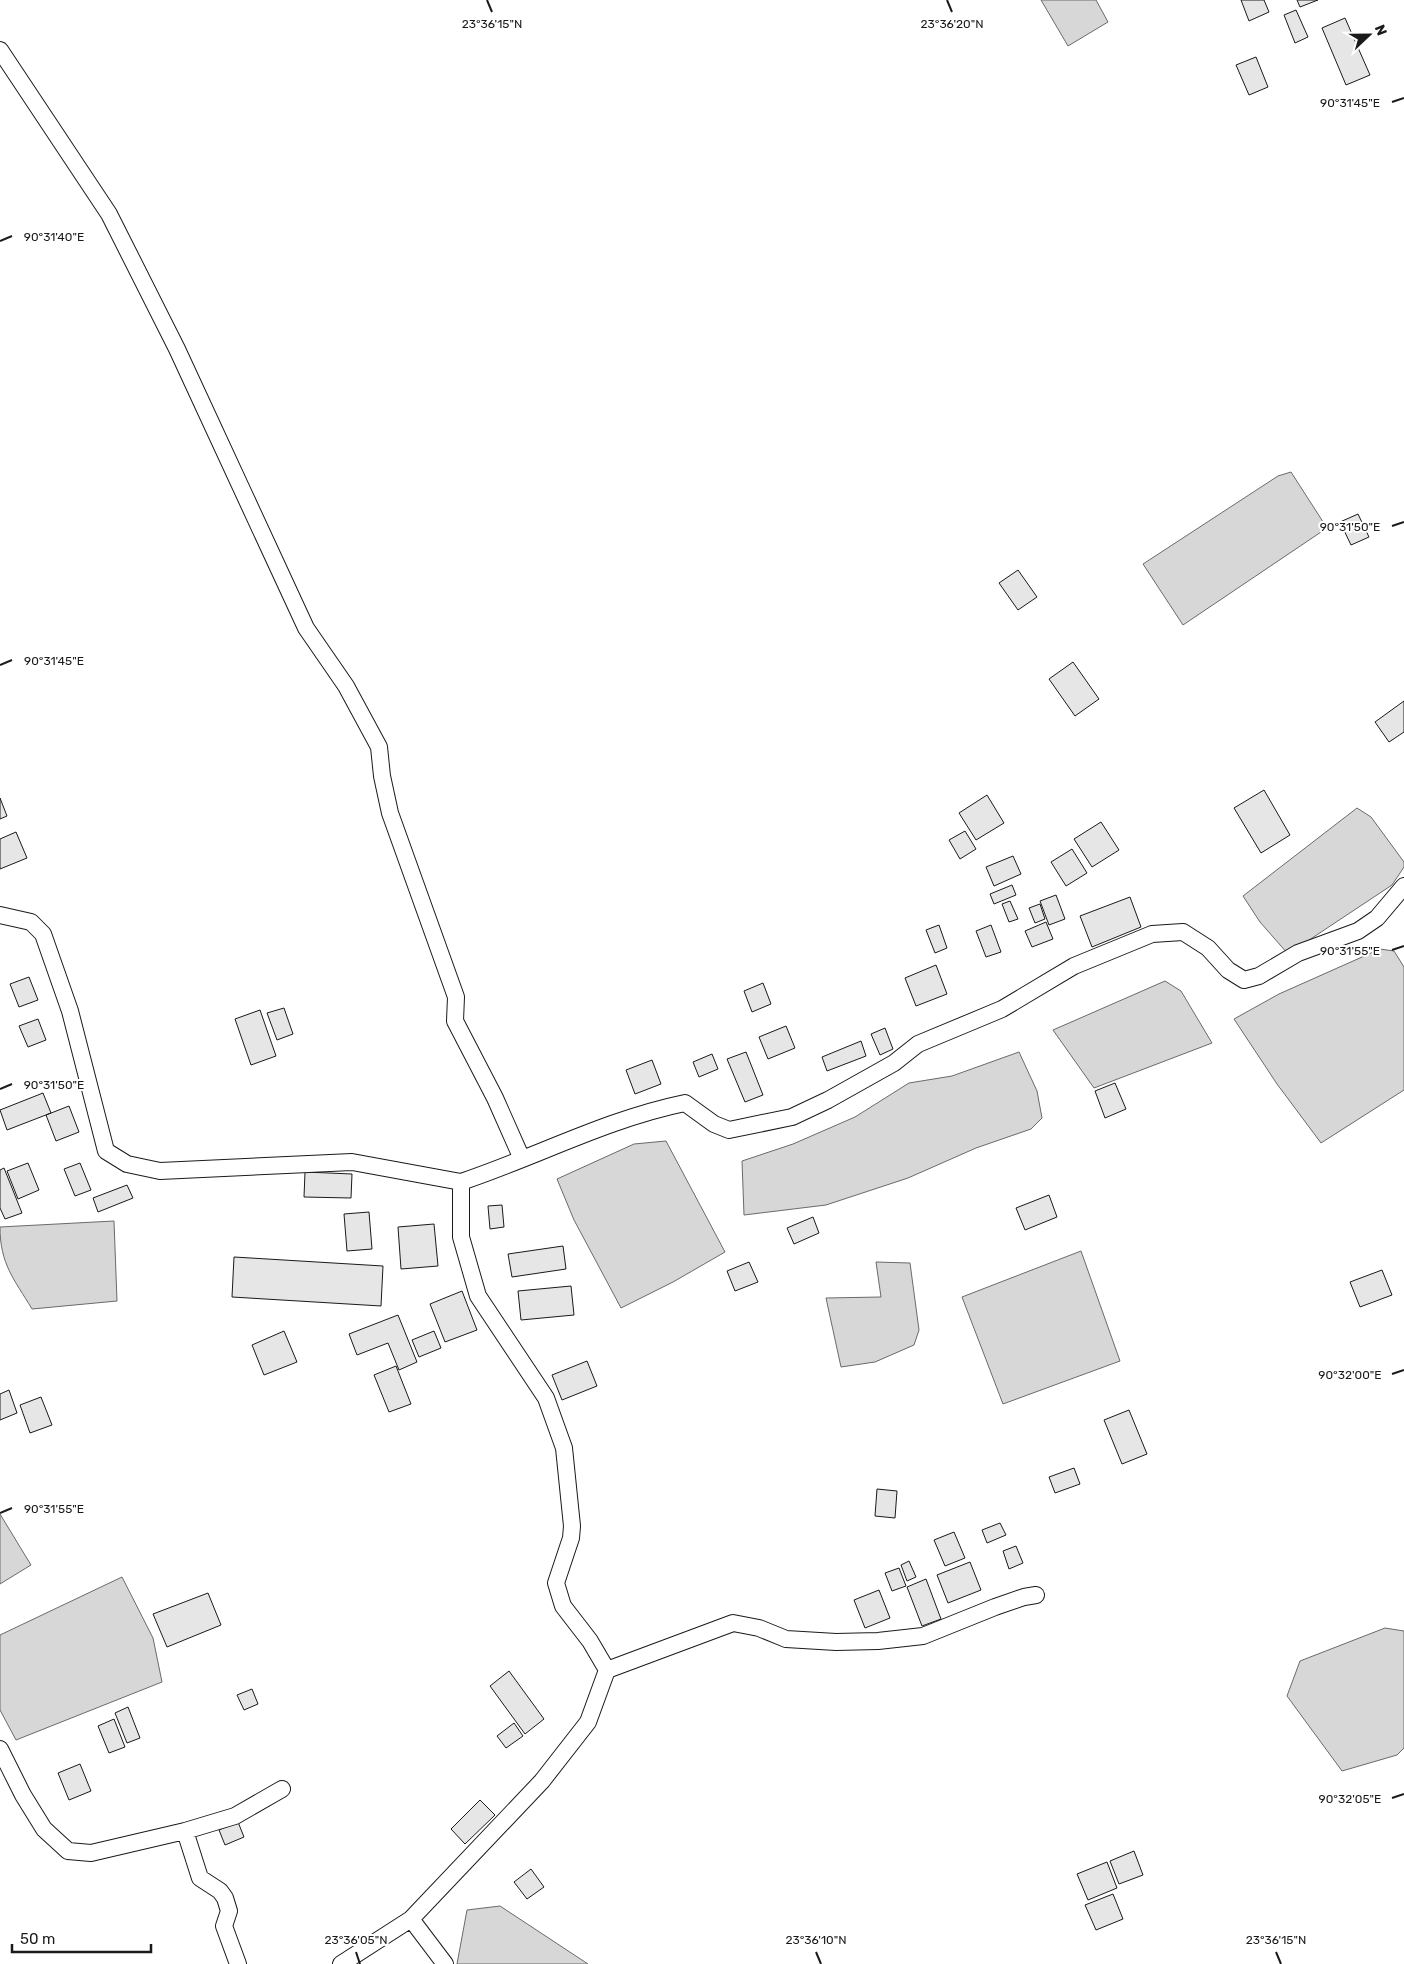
<svg xmlns="http://www.w3.org/2000/svg" width="1404" height="1964" font-family="Rubik,sans-serif">
<style>
.water{fill:#d7d7d7;stroke:#6a6a6a}
.building{fill:#e6e6e6;stroke:#1a1a1a}
.lines{fill:none;stroke-linecap:round;stroke-linejoin:round}
.street-casing{stroke:#1a1a1a;stroke-width:18}
.street{stroke:#fff;stroke-width:16}
.ticks{fill:none;stroke:#1a1a1a;stroke-width:2}
.ticks-label{font-size:12px;text-anchor:middle;fill:#1a1a1a;stroke:#fff;stroke-width:4;stroke-linejoin:round;paint-order:stroke}
</style>
<rect width="100%" height="100%" fill="#fff"/>
<path class="water" d="M1041,0h55l12,22 -40,24z
M1291,472l36,56 -144,97 -40,-61 135,-88z
M1357,808l14,9 33,45v5l-12,18 -104,69 -28,-32 -17,-26z
M1380,949l14,2 10,16v123l-83,53 -44,-59 -43,-65 45,-25z
M1165,981l16,10 31,52 -118,45 -41,-58z
M1019,1052l18,39 5,27 -11,11 -55,19 -68,30 -82,27 -82,10 -2,-54 51,-17 62,-27 54,-34 43,-7z
M666,1141l59,111 -52,30 -52,26 -47,-88 -17,-41 77,-35z
M114,1221l3,80 -85,8c-18,-30 -32,-45 -32,-82z
M1081,1251l39,110 -117,43 -41,-107z
M876,1262l34,1 9,67 -5,15 -39,17 -34,5 -15,-69 55,-1z
M0,1514l31,51 -31,19z
M122,1577l31,61 9,44 -146,58 -16,-30v-75z
M1385,1628l19,3v117l-7,7 -55,16 -55,-75 13,-35z
M500,1906l88,58h-131l10,-54z"/>
<path class="building" d="M1241,0h23l5,12 -20,9z
M1297,0h21l-18,7z
M1296,10l12,27 -13,6 -11,-28z
M1345,18l25,57 -24,10 -24,-57z
M1256,57l12,30 -19,8 -13,-30z
M1358,514l11,23 -18,8 -11,-23z
M1018,570l19,27 -19,13 -19,-27z
M1073,662l26,37 -24,17 -26,-37z
M1404,701v31l-15,10 -14,-20z
M1264,790l26,45 -29,18 -27,-45z
M987,795l17,28 -28,17 -17,-27z
M0,798l7,18 -7,3z
M1101,822l18,28 -27,17 -18,-28z
M965,831l11,18 -16,10 -11,-19z
M16,832l11,26 -27,11v-30z
M1072,849l15,24 -21,13 -15,-24z
M1013,856l8,18 -27,12 -8,-19z
M1012,885l4,10 -22,9 -4,-10z
M1056,895l9,24 -16,6 -9,-24z
M1130,897l11,30 -49,20 -12,-31z
M1010,901l8,18 -9,3 -7,-18z
M1040,904l5,15 -10,4 -6,-15z
M1046,922l7,17 -21,8 -7,-16z
M939,925l8,23 -12,5 -9,-23z
M991,925l10,27 -15,5 -10,-26z
M936,965l11,29 -31,12 -11,-28z
M29,977l9,23 -19,7 -9,-23z
M763,983l8,21 -19,8 -8,-21z
M284,1008l9,26 -16,6 -10,-27z
M260,1010l16,46 -25,9 -16,-46z
M38,1019l8,21 -18,7 -9,-21z
M786,1026l9,22 -27,11 -9,-22z
M885,1028l8,21 -13,6 -9,-21z
M861,1041l5,15 -39,15 -5,-14z
M746,1052l17,43 -18,7 -18,-43z
M712,1054l6,15 -19,8 -6,-15z
M652,1060l9,24 -26,10 -9,-24z
M1115,1083l11,26 -21,9 -10,-27z
M43,1093l8,20 -44,17 -7,-20z
M69,1106l10,26 -23,9 -10,-26z
M28,1163l11,27 -21,9 -11,-28z
M80,1163l11,27 -16,6 -11,-27z
M4,1168l18,45 -17,6 -5,-11v-38z
M305,1172l47,2 -1,24 -47,-1z
M127,1185l6,13 -35,14 -5,-14z
M1049,1195l8,22 -32,13 -9,-22z
M502,1205l2,22 -14,2 -2,-23z
M369,1212l3,37 -25,2 -3,-37z
M813,1217l6,16 -25,11 -7,-16z
M434,1224l4,42 -37,3 -3,-42z
M563,1246l3,23 -54,8 -4,-23z
M234,1257l149,9 -2,40 -149,-9z
M749,1262l9,20 -23,9 -8,-20z
M1382,1270l10,25 -32,12 -10,-25z
M571,1286l3,29 -53,5 -3,-29z
M462,1291l15,39 -32,12 -15,-38z
M398,1315l19,47 -18,8 -11,-27 -31,12 -8,-21z
M284,1331l13,31 -33,13 -12,-30z
M434,1331l7,17 -22,9 -7,-17z
M587,1361l10,25 -35,14 -10,-25z
M396,1366l15,38 -22,8 -15,-37z
M9,1390l8,23 -17,7v-26z
M41,1397l11,28 -22,8 -10,-28z
M1129,1410l18,44 -25,10 -18,-44z
M1074,1468l6,16 -25,9 -6,-16z
M877,1489l20,2 -2,27 -20,-2z
M1000,1523l6,12 -19,8 -5,-13z
M954,1532l11,26 -20,8 -11,-26z
M1016,1546l7,17 -14,6 -6,-18z
M909,1561l7,16 -9,4 -6,-16z
M970,1562l11,28 -33,13 -11,-28z
M899,1568l7,18 -14,5 -7,-18z
M926,1579l15,40 -19,7 -15,-39z
M879,1590l11,28 -25,10 -11,-28z
M208,1593l13,32 -54,22 -14,-33z
M509,1671l35,48 -19,15 -35,-48z
M252,1689l6,15 -14,6 -7,-15z
M128,1707l12,31 -13,5 -12,-30z
M114,1719l11,28 -16,6 -11,-27z
M514,1723l9,13 -17,12 -9,-12z
M80,1764l11,27 -22,9 -11,-27z
M480,1800l15,15 -30,29 -14,-15z
M238,1822l6,15 -19,8 -6,-15z
M1134,1851l9,24 -24,9 -9,-23z
M1107,1862l10,26 -29,12 -11,-26z
M531,1869l13,18 -17,12 -13,-17z
M1113,1894l10,25 -27,11 -11,-25z"/>
<g class="lines">
<g class="street-casing">
<path id="street" d="M0,50l109,164 68,135 129,279 40,58 33,61 3,29 8,37 66,184 -1,24 40,77 27,61
M0,915l31,7 12,12 27,77 36,140 21,13 33,7 192,-9 109,20
M607,1670l126,-47 26,5 27,11 50,3 42,-1 45,-5 72,-29 29,-10 12,-2
M0,1749l23,46 21,34 24,22 23,2 94,-22 15,47 20,13 5,7 4,13 -5,15 14,38
M185,1831l50,-15 47,-27
M411,1919l34,45
M341,1964l70,-45 131,-138 46,-59 19,-52 -17,-29 -27,-35 -7,-23 15,-45 1,-12 -8,-78 -18,-50 -68,-102 -17,-59v-55c75,-25 146,-63 224,-79l29,21 15,6 63,-13 36,-17 66,-37 24,-19 84,-35 72,-43 78,-32 31,-2 25,16 20,22 16,10 15,-4 39,-23 60,-22 19,-13 27,-32"/>
</g>
<use href="#street" class="street"/>
</g>
<path class="ticks" d="M487,0l5,12M947,0l5,12M1392,102l12,-4M0,241l12,-5M1392,526l12,-4M0,665l12,-5M1392,950l12,-4M0,1089l12,-5M1392,1374l12,-4M0,1513l12,-5M1392,1798l12,-4M356,1952l4,12M816,1952l5,12M1276,1952l5,12"/>
<g class="ticks-label">
<text x="492" y="28">23°36'15"N</text>
<text x="952" y="28">23°36'20"N</text>
<text x="1350" y="107">90°31'45"E</text>
<text x="54" y="241">90°31'40"E</text>
<text x="1350" y="531">90°31'50"E</text>
<text x="54" y="665">90°31'45"E</text>
<text x="1350" y="955">90°31'55"E</text>
<text x="54" y="1089">90°31'50"E</text>
<text x="1350" y="1379">90°32'00"E</text>
<text x="54" y="1513">90°31'55"E</text>
<text x="1350" y="1803">90°32'05"E</text>
<text x="356" y="1944">23°36'05"N</text>
<text x="816" y="1944">23°36'10"N</text>
<text x="1276" y="1944">23°36'15"N</text>
</g>
<g transform="translate(1369 35) rotate(68)" stroke="#ffffff" stroke-width="4" paint-order="stroke">
<path d="M0-4L9 19L0 12L-9 19Z" fill="#1a1a1a"/>
<text y="-8" font-size="14" font-weight="bold" text-anchor="middle" fill="#1a1a1a">N</text>
</g>
<path d="M12 1944v8h139v-8" fill="none" stroke="#1a1a1a" stroke-width="2.5"/>
<text x="20" y="1944" font-size="15" fill="#1a1a1a" stroke="#ffffff" stroke-width="4" paint-order="stroke">50 m</text>
</svg>
